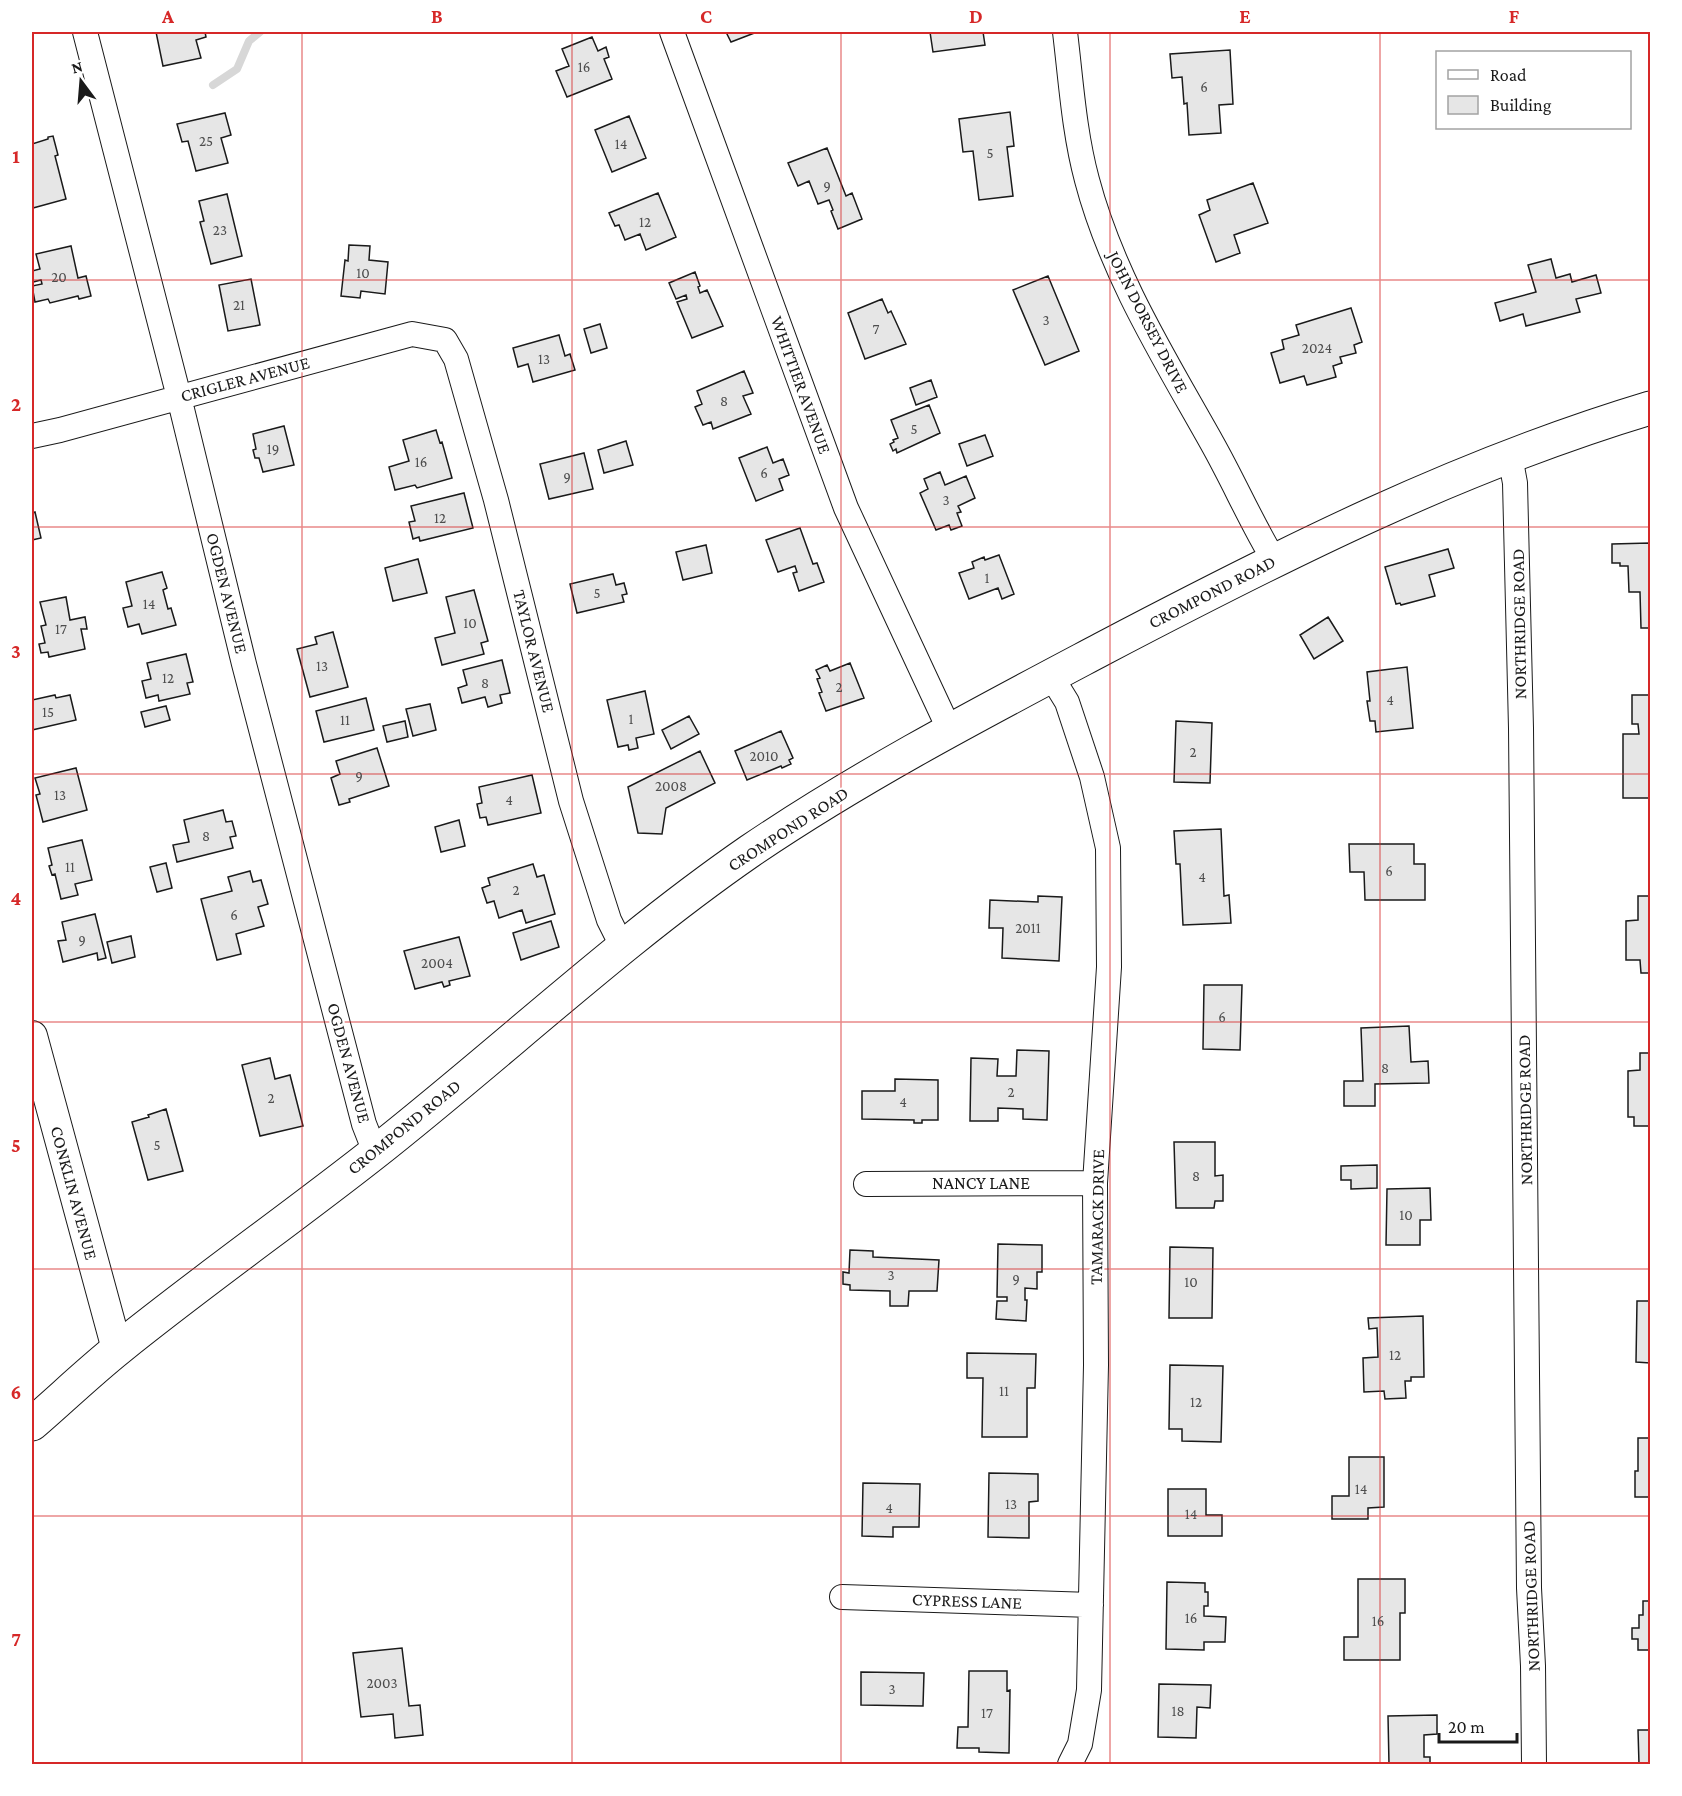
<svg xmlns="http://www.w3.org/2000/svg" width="1682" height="1796" font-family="'Crimson Pro',serif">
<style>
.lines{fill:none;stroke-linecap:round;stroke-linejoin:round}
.stream{stroke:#d7d7d7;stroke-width:8}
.building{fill:#e6e6e6;stroke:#1a1a1a;stroke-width:1.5}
.minor-casing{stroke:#1a1a1a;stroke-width:26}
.tertiary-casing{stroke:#1a1a1a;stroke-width:32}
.primary-casing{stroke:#1a1a1a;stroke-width:35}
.minor{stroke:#fff;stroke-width:24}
.tertiary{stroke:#fff;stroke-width:30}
.primary{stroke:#fff;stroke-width:33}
.grid{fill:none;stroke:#d62828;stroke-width:1.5;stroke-opacity:0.55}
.labels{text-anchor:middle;stroke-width:4.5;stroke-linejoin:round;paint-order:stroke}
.number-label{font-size:15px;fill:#4d4d4d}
.street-label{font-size:18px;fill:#1a1a1a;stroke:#fff}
.neatline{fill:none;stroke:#d62828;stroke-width:2}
.grid-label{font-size:20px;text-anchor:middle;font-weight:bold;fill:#d62828}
</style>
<rect width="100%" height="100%" fill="#fff"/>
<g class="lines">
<path class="stream" d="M213,85l24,-16 12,-28 11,-9"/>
</g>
<path class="building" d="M156,32h49l1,5 -10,3 5,18 -38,8z
M156,32h49l1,5 -10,3 5,18 -38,8z
M726,32h31l-26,10z
M930,32h53l2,13 -52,7z
M592,37l6,14 8,-4 3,10 -5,2 8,20 -45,18 -11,-26 13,-5 -7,-17z
M1230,50l3,54 -14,1 2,28 -32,2 -2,-32 -3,1 -2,-27 -10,1 -2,-24z
M1010,112l4,34 -7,1 6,49 -34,4 -6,-49 -10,1 -4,-33z
M225,113l6,22 -10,3 7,25 -32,8 -8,-30 -6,1 -5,-18z
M629,116l17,42 -34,14 -17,-42z
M53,136l5,19 -3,1 11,43 -33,9 -1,-7v-57l16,-5v-2z
M827,148l19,48 6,-3 10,26 -24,10 -7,-18 2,-1 -4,-10 -11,4 -9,-23 -11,5 -10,-23z
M1253,183l15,40 -34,12 6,18 -24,9 -17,-47 11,-5 -3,-10z
M658,193l18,44 -30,13 -6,-16 -15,6 -6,-15 -4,1 -6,-13z
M227,194l15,62 -31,8 -11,-42 4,-1 -5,-20z
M349,245l21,1 -1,14 19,2 -3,32 -24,-3 -1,7 -19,-2 4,-36 3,1z
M71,246l7,32 8,-2 5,20 -12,3 -1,-3 -28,7 -2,-4 -13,3 -3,-16 10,-2 -1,-4 -8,2 -1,-6v-5l8,-2 -4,-15z
M1551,259l5,19 14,-4 2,8 24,-7 5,18 -25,6 4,13 -54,14 -3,-12 -23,7 -5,-18 41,-11 -8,-27z
M695,272l5,14 -2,1 2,6 7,-3 16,36 -31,12 -15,-36 10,-3 -1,-4 -10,4 -7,-16z
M1048,276l31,75 -34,14 -32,-75z
M251,279l9,46 -32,6 -9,-46z
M882,299l6,14 3,-2 15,33 -41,15 -17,-46z
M1351,308l11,34 -8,3 2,8 -16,4 2,6 -9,3 3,11 -29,8 -3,-9 -24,7 -9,-30 13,-4 -2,-9 17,-5 -3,-10z
M600,324l7,24 -16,5 -7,-24z
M559,335l6,21 5,-2 5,16 -42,12 -5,-18 -10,3 -5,-19z
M744,371l9,22 -10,3 8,18 -38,15 -2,-7 -8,3 -8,-18 7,-3 -5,-13z
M931,380l6,17 -21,8 -6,-17z
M929,405l11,28 -43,20 -1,-4 -3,2 -3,-7 4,-2 -1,-2 5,-2 -7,-18z
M284,426l10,39 -31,7 -4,-14h-4l-2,-8 3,-1 -3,-15z
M436,430l4,13 2,-1 10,36 -35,10 -2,-3 -20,5 -6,-23 20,-6 -6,-21z
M985,435l8,21 -26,10 -8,-22z
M626,441l7,24 -29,8 -6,-23z
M767,447l6,16 10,-4 6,16 -10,4 4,11 -27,11 -17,-43z
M584,453l9,36 -44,10 -9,-35z
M940,472l5,13 21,-9 9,22 -17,8 3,6 -4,1 5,13 -11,4 -2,-5 -13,5 -16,-37 8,-4 -4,-10z
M464,493l9,35 -53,13 -1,-4 -6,2 -4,-17 6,-1 -4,-15z
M35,512l6,26 -9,2v-27z
M800,528l13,36 4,-1 7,19 -25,9 -6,-18 4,-1 -2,-6 -17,6 -12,-32z
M1650,543v85h-9l-1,-36h-11l-1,-26h-8v-3h-8v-19z
M706,545l6,28 -29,7 -7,-28z
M1448,549l6,19 -25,7 6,21 -34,9 -1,-2 -4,1 -11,-37z
M999,555l15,39 -12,5 -4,-11 -29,11 -10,-26 15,-5 -2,-6 12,-5 1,3z
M418,559l9,34 -34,8 -8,-33z
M162,572l5,16 -4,2 5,19 3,-1 5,17 -34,9 -3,-10 -11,3 -5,-19 9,-2 -6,-24z
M613,574l3,11 8,-2 3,11 -5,1 2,7 -47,11 -7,-29z
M474,590l14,51 -7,2 3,11 -42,11 -7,-27 20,-5 -9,-36z
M66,597l4,23 15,-3 2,12h-6l4,20 -36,8 -1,-5 -7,1 -2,-9 6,-1 -4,-17 5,-1 -6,-23z
M1328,617l15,24 -29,18 -14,-24z
M333,632l15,55 -38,10 -13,-48 20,-5 -2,-7z
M186,654l7,28 -6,1 3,11 -31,7 -1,-6 -12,3 -4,-17 9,-2 -4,-16z
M502,660l8,33 -10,2 2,8 -14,4 -3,-10 -23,6 -4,-15 9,-3 -4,-15z
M850,663l14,35 -38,13 -7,-18 3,-1 -5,-13 3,-1 -4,-8 11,-5 3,6z
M1407,667l6,61 -37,4 -1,-11h-5l-3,-20h3l-3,-29z
M645,691l9,43 -18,4 2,10 -9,2 -1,-5 -10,2 -11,-47z
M55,695l1,3 14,-3 6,25 -44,10v-30z
M1632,695h18v103h-27v-64h16l-1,-10h-6z
M366,698l8,32 -50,12 -8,-31z
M430,704l6,26 -23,6 -7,-27z
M166,706l4,14 -25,7 -4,-15z
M689,716l10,18 -28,15 -9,-19z
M405,721l3,16 -21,5 -4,-16z
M1176,721l36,2 -2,60 -36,-1z
M781,731l12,27 -4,2 2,4 -9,4 -1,-2 -34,14 -12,-29z
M377,748l12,38 -40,13 1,3 -11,3 -8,-27 9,-4 -4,-13z
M700,751l15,32 -49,25 -4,26 -24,-1 -10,-46z
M76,768l11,42 -44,12 -7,-27 4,-1 -5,-16z
M532,775l9,38 -53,12 -2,-8 -6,1 -3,-14 5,-1 -3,-16z
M223,810l3,12 6,-1 4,15 -6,1 3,11 -56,14 -4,-17 16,-3 -5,-22z
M459,820l6,26 -24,6 -6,-25z
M1221,829l3,67 5,-1 2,28 -48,2 -3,-61h-4l-2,-33z
M82,840l10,40 -17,4 3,11 -17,4 -6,-25 -3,1 -3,-9 3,-1 -4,-17z
M1349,844h65v20h11v36h-60l-1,-28h-14z
M166,863l6,25 -15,4 -7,-25z
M533,864l4,13 7,-2 11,39 -29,9 -4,-13 -23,8 -5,-17 -7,2 -5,-15 8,-3 -2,-7z
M250,871l3,11 8,-2 7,24 -10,3 6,19 -28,8 5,20 -24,6 -16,-61 31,-8 -4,-14z
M1038,896l24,1 -3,64 -57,-3 1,-30h-14l1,-28 48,2z
M1638,896h12v77h-9l-1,-13h-14v-39l12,-1z
M95,914l11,44 -8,2 -1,-7 -34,9 -5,-21 8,-1 -4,-18z
M551,921l8,26 -38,13 -8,-27z
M131,936l4,21 -23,6 -5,-21z
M459,937l11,39 -21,5 1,4 -6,2 -2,-5 -27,7 -11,-38z
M1204,985h38l-2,65 -37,-1z
M1409,1026l2,36 17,-1 1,22 -54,1v22h-31v-25h19l-2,-53z
M1017,1050l32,1 -2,69 -24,-1v-10l-25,-1v13h-28l1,-63 27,1 -1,17h19z
M1640,1053h10v73h-16v-9h-6v-46l12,-1z
M270,1058l5,21 15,-4 13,51 -43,10 -18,-71z
M895,1079l43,1v40h-16v3h-8v-3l-52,-1v-28h33z
M166,1109l17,62 -35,9 -16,-58 17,-5 -1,-2z
M1174,1142h41v34l8,-1v26h-8l-1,7h-38z
M1377,1165v23l-26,1v-9h-10v-14z
M1430,1188l1,32h-11v25h-34l1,-56z
M998,1244l44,1v27h-5v17l-12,-1v12h2l-1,21 -30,-2 1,-18h10v-4h-10z
M1170,1247l43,1 -1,70h-43z
M850,1250l23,1v6l66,3 -2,31h-28l-1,15h-18v-15l-40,-1v-5l-7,-1v-12l6,1z
M1637,1301h13v62l-14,-1z
M1423,1316l1,61h-13v4h-6l1,17 -21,1 -1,-8 -20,1 -1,-34 15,-1 -1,-29 -8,1 -1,-11z
M967,1353l69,1 -1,34h-8v49h-45l1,-59h-16z
M1170,1365l53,1 -2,76 -39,-1v-12h-13z
M1638,1438h12v59h-15v-26h3z
M1349,1457h35v50l-16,1v11h-36v-23h17z
M989,1473l49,1v27l-9,1v36l-41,-1z
M863,1483l57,1 -1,43h-26v10l-31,-1z
M1168,1489h38v26h16v21h-54z
M1358,1579h47v34h-5v47h-56v-23h14z
M1167,1582l38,1v9h3v14h-4v10l22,1 -1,25h-21v8l-38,-1z
M1643,1601h7v49h-12v-11h-6v-11h7v-13h4z
M402,1648l7,58 11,-1 3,30 -28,3 -2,-24 -32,3 -8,-64z
M969,1671h38v20l3,-1 -1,63 -30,-1v-4h-22l1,-21h10z
M861,1672l63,1 -1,33 -62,-1z
M1159,1684l52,1 -1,23 -13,-1 -1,31 -38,-1z
M1437,1715v19l-13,1v22h6v7h-41l-1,-48z
M1638,1730h12v34h-11z"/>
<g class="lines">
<g class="minor-casing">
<path id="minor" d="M85,32l94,365 65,267 120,460 11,28
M672,32l174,476 104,223
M1065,32c6,49 9,100 22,148 25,95 78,179 125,263 22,39 39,79 62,117
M32,436l28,-6 352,-96 33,6 11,19 40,141 75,301 38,119 14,28
M1510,456l5,27 6,245 8,860 4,78 1,98
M1051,676l16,26 25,75 16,71 1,119 -14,216 1,182 -7,325 -9,54 -10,20
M866,1184l229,-1
M842,1597l249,8"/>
</g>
<g class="tertiary-casing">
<path id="tertiary" d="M32,1036l85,313"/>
</g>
<g class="primary-casing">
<path id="primary" d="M32,1424c29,-25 57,-52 87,-76 83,-67 170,-128 254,-194 126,-99 244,-211 377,-303 112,-76 233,-139 352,-202 179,-94 355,-183 548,-241"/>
</g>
<use href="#minor" class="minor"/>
<use href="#tertiary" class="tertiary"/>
<use href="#primary" class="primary"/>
</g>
<path class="grid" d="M302,32v1732M572,32v1732M841,32v1732M1110,32v1732M1380,32v1732M32,280h1618M32,527h1618M32,774h1618M32,1022h1618M32,1269h1618M32,1516h1618"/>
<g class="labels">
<g class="number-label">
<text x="584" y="72">16</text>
<text x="1204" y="92">6</text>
<text x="206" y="146">25</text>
<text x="621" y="149">14</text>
<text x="990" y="158">5</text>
<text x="827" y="191">9</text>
<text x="645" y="227">12</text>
<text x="220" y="235">23</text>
<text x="363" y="278">10</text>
<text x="59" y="282">20</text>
<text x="239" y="310">21</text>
<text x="1046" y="325">3</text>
<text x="876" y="334">7</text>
<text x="1317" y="353">2024</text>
<text x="544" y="364">13</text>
<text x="724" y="406">8</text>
<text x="914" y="434">5</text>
<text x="273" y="454">19</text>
<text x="421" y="467">16</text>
<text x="764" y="478">6</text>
<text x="567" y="482">9</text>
<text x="946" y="505">3</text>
<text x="440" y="523">12</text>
<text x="987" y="583">1</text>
<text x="597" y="598">5</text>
<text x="149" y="609">14</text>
<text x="470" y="628">10</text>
<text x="61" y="634">17</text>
<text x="322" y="671">13</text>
<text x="168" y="683">12</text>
<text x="485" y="688">8</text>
<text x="839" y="692">2</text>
<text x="1390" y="705">4</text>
<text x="48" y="717">15</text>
<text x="631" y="724">1</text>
<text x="345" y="725">11</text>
<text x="1193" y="757">2</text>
<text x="764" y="761">2010</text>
<text x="359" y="781">9</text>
<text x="671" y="791">2008</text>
<text x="60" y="800">13</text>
<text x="509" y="805">4</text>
<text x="206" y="841">8</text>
<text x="70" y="872">11</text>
<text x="1389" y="876">6</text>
<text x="1202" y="882">4</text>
<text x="516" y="895">2</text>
<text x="234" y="920">6</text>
<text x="1028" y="933">2011</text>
<text x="82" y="945">9</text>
<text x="437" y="968">2004</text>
<text x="1222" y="1022">6</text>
<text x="1385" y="1073">8</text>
<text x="1011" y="1097">2</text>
<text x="271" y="1103">2</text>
<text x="903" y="1107">4</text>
<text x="157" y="1150">5</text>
<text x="1196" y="1181">8</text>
<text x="1406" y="1220">10</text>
<text x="891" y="1280">3</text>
<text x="1016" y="1284">9</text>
<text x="1191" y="1287">10</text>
<text x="1395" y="1360">12</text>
<text x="1004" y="1396">11</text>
<text x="1196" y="1407">12</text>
<text x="1361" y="1494">14</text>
<text x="1011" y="1509">13</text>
<text x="889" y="1513">4</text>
<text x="1191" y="1519">14</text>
<text x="1191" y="1623">16</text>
<text x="1378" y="1626">16</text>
<text x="382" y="1688">2003</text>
<text x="892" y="1694">3</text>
<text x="1178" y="1716">18</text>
<text x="987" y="1718">17</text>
</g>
<g class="street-label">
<text transform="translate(1148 322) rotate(63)" y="6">JOHN DORSEY DRIVE</text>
<text transform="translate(245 379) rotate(-15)" y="6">CRIGLER AVENUE</text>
<text transform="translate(801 385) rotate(70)" y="6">WHITTIER AVENUE</text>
<text transform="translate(1212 592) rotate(-27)" y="6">CROMPOND ROAD</text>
<text transform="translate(227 593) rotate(76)" y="6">OGDEN AVENUE</text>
<text transform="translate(1519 624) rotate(-91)" y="6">NORTHRIDGE ROAD</text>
<text transform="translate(534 651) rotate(76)" y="6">TAYLOR AVENUE</text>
<text transform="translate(788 829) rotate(-33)" y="6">CROMPOND ROAD</text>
<text transform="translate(349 1063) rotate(75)" y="6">OGDEN AVENUE</text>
<text transform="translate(1525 1110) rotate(-91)" y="6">NORTHRIDGE ROAD</text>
<text transform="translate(404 1127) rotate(-39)" y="6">CROMPOND ROAD</text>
<text x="981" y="1189">NANCY LANE</text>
<text transform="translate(74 1193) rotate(75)" y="6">CONKLIN AVENUE</text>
<text transform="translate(1097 1217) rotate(-89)" y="6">TAMARACK DRIVE</text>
<text transform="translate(1531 1596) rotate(-92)" y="6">NORTHRIDGE ROAD</text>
<text transform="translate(967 1601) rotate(2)" y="6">CYPRESS LANE</text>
</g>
</g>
<rect width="1682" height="1796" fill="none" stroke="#ffffff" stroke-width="66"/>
<rect x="1436" y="51" width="195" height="78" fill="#ffffff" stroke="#a3a3a3" stroke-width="1.5"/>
<rect x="1448" y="70" width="30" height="9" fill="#ffffff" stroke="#a3a3a3" stroke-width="1.5"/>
<text x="1490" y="81" font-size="18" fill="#1a1a1a">Road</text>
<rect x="1448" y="96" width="30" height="18" fill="#e6e6e6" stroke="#a3a3a3" stroke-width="1.5"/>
<text x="1490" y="111" font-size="18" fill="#1a1a1a">Building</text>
<g transform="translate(81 81) rotate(344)" stroke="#ffffff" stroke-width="4.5" paint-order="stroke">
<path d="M0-4.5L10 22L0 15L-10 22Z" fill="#1a1a1a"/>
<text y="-9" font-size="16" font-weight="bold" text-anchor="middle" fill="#1a1a1a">N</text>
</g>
<path d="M1439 1733v9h78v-9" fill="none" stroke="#1a1a1a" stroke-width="3"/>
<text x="1448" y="1733" font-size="18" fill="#1a1a1a" stroke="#ffffff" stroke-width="4.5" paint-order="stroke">20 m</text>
<rect x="33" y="33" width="1616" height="1730" class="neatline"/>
<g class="grid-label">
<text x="168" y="23">A</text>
<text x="437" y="23">B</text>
<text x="706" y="23">C</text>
<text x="976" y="23">D</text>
<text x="1245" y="23">E</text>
<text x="1514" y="23">F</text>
<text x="16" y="163">1</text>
<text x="16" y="411">2</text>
<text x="16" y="658">3</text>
<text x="16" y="905">4</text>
<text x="16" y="1152">5</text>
<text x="16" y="1399">6</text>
<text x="16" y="1646">7</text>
</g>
</svg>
